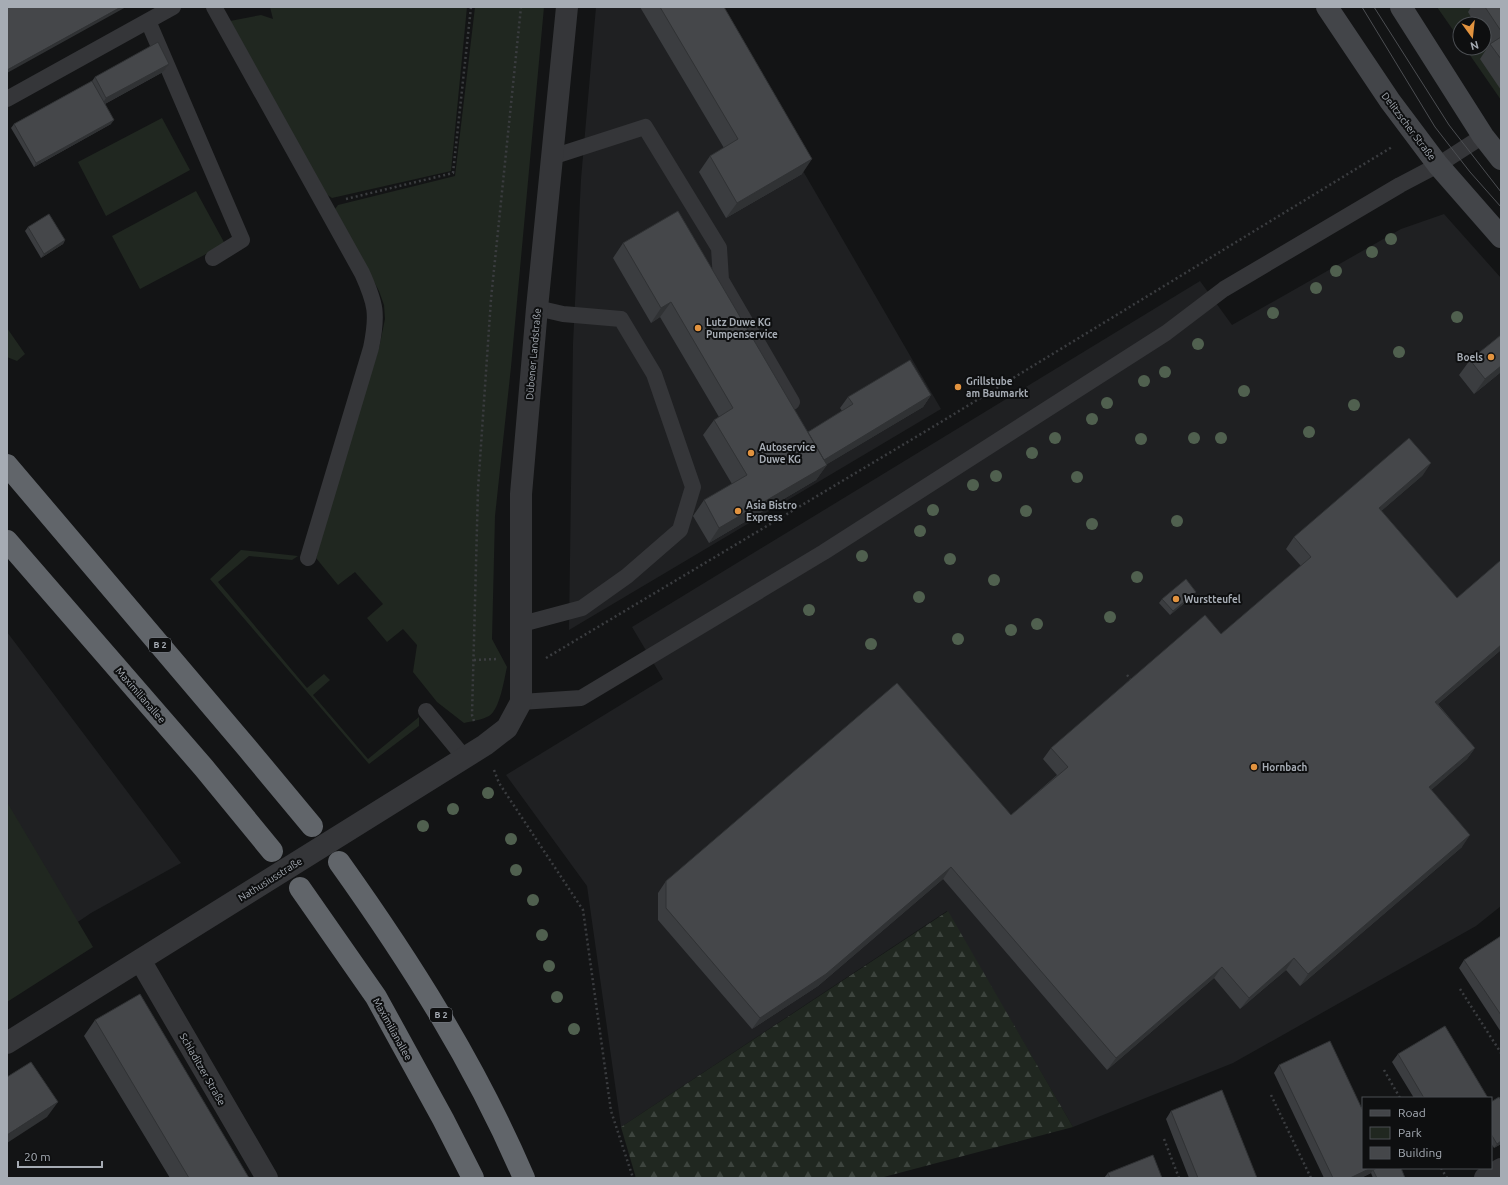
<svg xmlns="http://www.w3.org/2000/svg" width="1508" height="1185" font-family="Ubuntu,sans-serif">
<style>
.built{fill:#1f2022}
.green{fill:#202720}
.forest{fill:url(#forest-firs)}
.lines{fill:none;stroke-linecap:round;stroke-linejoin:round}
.path{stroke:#3b3d40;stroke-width:2.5;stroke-dasharray:2 3;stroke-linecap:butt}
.lane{stroke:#353639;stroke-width:16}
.street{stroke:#353639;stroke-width:22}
.secondary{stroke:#434549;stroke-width:22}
.highway{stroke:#61656a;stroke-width:22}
.tram{stroke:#4c4e52;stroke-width:1}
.tree{fill:#50604f}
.wall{fill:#3b3d40}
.shaded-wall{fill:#303234}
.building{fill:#45474a;stroke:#303234}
.poi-dot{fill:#e2933f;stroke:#0e0f10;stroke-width:1.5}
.labels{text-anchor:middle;stroke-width:4;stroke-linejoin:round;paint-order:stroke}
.shield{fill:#0e0f10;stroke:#787d83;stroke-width:1}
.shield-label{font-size:9px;font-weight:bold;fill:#a6acb4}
.street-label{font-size:10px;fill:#a6acb4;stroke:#0e0f10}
.poi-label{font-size:10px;font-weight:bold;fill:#a6acb4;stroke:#0e0f10;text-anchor:start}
</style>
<defs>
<pattern id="forest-firs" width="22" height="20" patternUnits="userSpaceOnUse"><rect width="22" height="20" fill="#202720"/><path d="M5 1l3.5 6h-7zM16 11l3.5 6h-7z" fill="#3d443e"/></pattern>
</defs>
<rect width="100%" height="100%" fill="#131415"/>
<path class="built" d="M596,7h112l233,402 -372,221 4,-286 8,-165z
M1444,214l57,64v628l-25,20 -243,137 -160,64 -126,-216 -326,216 -34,-241 -81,-111 157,-96 -31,-52 568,-346 32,44 169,-96z
M7,632l174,231 -90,50 -84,57z"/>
<path class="green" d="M270,7h197l-16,164 -119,27 -6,-4 -96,-173 31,-6 12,4z
M475,7h69l-33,360 -16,149 -3,123 15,28c-3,13 -7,42 -18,49 -7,4 -17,5 -25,7l-27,-21 -24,-30 4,-27 -14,-16 -16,13 -20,-24 16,-14 -28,-32 -17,13 -22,-27 18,-69 45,-141 6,-29 -1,-14 -5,-14 -44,-82 3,-4 117,-29z
M1437,7h64v93l-36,-52h19v-24h-24v16z
M162,118l28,52 -84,46 -28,-54z
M196,191l29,53 -85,45 -28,-53z
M7,328l18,26 -8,7 -10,-4z
M241,550l57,6 -6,4 -43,-4 -31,26 89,106 17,-14 6,6 -17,15 55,64 51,-42v9l-50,38 -159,-185z
M7,802l86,145 -86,55z"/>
<path class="forest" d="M948,911l125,216 -193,51h-244l-15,-51z"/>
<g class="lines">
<path class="path" d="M346,199l107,-26 18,-166
M546,658l395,-236 451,-275
M474,660l23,-1
M1127,675l5,6
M474,721l-2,-6 6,-226 13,-190 30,-292
M494,770l5,13 84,127 28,201 22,67
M1460,989l41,64
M1384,1070l16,28
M1271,1095l40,83
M1164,1139l15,39
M1441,1168l6,10"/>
<path class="lane" d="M214,7l148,266c14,31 16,41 9,75l-63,210
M148,21l94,219 -29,18
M7,99l166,-92
M552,157l93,-30 74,121 2,32 71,122
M522,624l60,-16 45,-32 53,-46 13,-43 -39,-113 -33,-55 -58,-5 -26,-6
M521,702l60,-4 243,-146 342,-219 58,-44 176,-104 38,-20 45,-29
M426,711l38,46"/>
<path class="street" d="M140,960l127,218
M7,1043l478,-298 22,-17 14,-26v-208l16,-186 30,-301
M1485,1178l16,-9"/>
<path class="secondary" d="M1327,7l63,94 48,64 63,72
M1401,7l82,129 18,23"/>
<path class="highway" d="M7,465l241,284 64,77
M7,541l197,227 68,83
M339,862c72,101 136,202 185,316
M300,888l76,109 67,122 30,59"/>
<path class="tram" d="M1362,7l73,120 35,45 31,35
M1374,7l75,118 52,67"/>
</g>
<g class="tree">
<circle cx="1391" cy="239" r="6"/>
<circle cx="1372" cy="252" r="6"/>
<circle cx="1336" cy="271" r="6"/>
<circle cx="1316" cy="288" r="6"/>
<circle cx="1273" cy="313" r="6"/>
<circle cx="1457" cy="317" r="6"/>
<circle cx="1198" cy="344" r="6"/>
<circle cx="1399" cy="352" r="6"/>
<circle cx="1165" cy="372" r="6"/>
<circle cx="1144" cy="381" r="6"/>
<circle cx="1244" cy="391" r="6"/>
<circle cx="1107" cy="403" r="6"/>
<circle cx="1354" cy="405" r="6"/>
<circle cx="1092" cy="419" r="6"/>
<circle cx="1309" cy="432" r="6"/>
<circle cx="1055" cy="438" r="6"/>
<circle cx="1194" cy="438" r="6"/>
<circle cx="1221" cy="438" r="6"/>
<circle cx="1141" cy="439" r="6"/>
<circle cx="1032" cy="453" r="6"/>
<circle cx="996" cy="476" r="6"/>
<circle cx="1077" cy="477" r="6"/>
<circle cx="973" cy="485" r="6"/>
<circle cx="933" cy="510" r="6"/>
<circle cx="1026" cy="511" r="6"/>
<circle cx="1177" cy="521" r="6"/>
<circle cx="1092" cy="524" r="6"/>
<circle cx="920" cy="531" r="6"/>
<circle cx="862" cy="556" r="6"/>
<circle cx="950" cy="559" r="6"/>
<circle cx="1137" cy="577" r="6"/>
<circle cx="994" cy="580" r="6"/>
<circle cx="919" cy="597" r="6"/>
<circle cx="809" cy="610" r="6"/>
<circle cx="1110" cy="617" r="6"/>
<circle cx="1037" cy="624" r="6"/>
<circle cx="1011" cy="630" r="6"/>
<circle cx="958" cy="639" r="6"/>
<circle cx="871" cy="644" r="6"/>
<circle cx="488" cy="793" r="6"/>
<circle cx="453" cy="809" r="6"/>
<circle cx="423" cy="826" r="6"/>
<circle cx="511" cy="839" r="6"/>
<circle cx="516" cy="870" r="6"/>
<circle cx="533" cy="900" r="6"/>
<circle cx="542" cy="935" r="6"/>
<circle cx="549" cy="966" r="6"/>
<circle cx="557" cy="997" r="6"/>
<circle cx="574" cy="1029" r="6"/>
</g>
<path class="wall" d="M640,7h84l78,167 -76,44 -27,-46 11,-16 14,-8z
M1471,7h30v83l-21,-31 9,-14 -5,-8v-13h-9l-7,-12z
M169,64l-6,8 -58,32 6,20 -77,43 -23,-39 3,-4 78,-43 3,-4z
M28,227l37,13 -2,4 -22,14 -16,-27z
M623,243l185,189 34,-21 -2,-3 8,-11 83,-2 -8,12 -96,57 -11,16 -107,63 -16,-27 11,-16 28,-16 -29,-49 11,-15 5,-3 -59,-100 -9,6 -38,-65z
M1501,335v37l-27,22 -15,-19 11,-15z
M1423,475l-42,36 76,87 44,-38v90l-63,54 37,44 -8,11 -36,31 31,57 -162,139 -14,-16 -46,39 -26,-31 -107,92 -164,-191 -125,107 -66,43 -94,-109v-27l8,-12 345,-66 46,-40 -14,-16 8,-11 170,-114 80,-68 -15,-17 8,-12z
M1196,592l-3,4 -23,19 -11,-12 3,-4z
M1501,936v96l-42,-64 5,-8z
M95,1020l154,158h-79l-86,-142z
M1398,1054l90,44h-74l-22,-36z
M1279,1065l84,103h38l4,10h-32l-2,-5 -10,5h-37l-50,-105z
M1501,1100v44l-7,4 -3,-5v-41z
M1171,1111l86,67h-68l-23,-59z
M1108,1173l54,5h-58z"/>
<path class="shaded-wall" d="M121,7h5l-119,66v-3z
M169,64l-6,8 -62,34 5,-8z
M114,120l-3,4 -77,43 2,-4z
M812,159l-10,15 -76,44 11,-15z
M65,240l-2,4 -22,14 3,-4z
M671,302l-11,15 -9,6 10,-15z
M1501,366v6l-27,22 11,-15z
M931,395l-8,12 -104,62 8,-4 -11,15 -107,63 10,-15 102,-67z
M1431,463l-8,12 -52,45 8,-12z
M1196,592l-3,4 -23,19 3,-4z
M1501,645v5l-74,63 8,-11z
M1475,748l-8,11 -46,40 8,-12z
M1470,835l-8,12 -162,139 8,-12z
M951,867l-8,12 -125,107 -66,43 8,-11z
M1294,958l-8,12 -46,39 9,-11z
M1222,967l-8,11 -107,92 9,-12z
M58,1102l-11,15 -40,26v-8z
M1501,1141v3l-7,4 3,-4z
M1371,1168h10l-8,2 -2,3 -10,5h-11z"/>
<path class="building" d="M7,7h114l-114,63z
M660,7h64l88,152 -75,44 -27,-47 28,-17z
M1485,7h16v24z
M1501,37v22l-11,-15z
M158,42l11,22 -63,34 -11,-21z
M92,81l22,39 -78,43 -22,-39z
M678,211l149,254 -108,63 -15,-28 43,-25 -33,-55 19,-12 -62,-106 -10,6 -38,-65z
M49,214l16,26 -21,14 -16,-27z
M1501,335v31l-16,13 -15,-19z
M910,360l21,35 -107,65 -16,-28 45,-28 -5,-7z
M1409,438l22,25 -52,45 78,90 44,-38v85l-66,57 40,46 -46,39 41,48 -162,139 -14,-16 -45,40 -27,-31 -106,91 -165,-191 -125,107 -66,44 -94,-110v-27l231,-198 114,132 57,-48 -17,-19 154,-133 16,19 90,-77 -17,-20z
M1186,579l10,13 -23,19 -11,-12z
M1501,936v79l-37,-55z
M140,994l109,184h-60l-94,-158z
M1445,1026l43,72h-64l-26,-44z
M1330,1041l33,70v57h8l-21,10h-17l-54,-113z
M31,1062l27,40 -51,33v-58z
M1222,1090l35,88h-59l-27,-67z
M1499,1097l2,3v41l-4,3 -6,-10v-32z
M1153,1155l9,23h-52l-2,-5z
M1377,1168h24l4,10h-28l-4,-8z"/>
<g class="poi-dot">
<circle cx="698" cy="328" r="4"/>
<circle cx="1491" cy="357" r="4"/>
<circle cx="958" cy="387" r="4"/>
<circle cx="751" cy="453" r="4"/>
<circle cx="738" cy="511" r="4"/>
<circle cx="1176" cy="599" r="4"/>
<circle cx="1254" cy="767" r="4"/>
</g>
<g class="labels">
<g class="shield">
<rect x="149" y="638" width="22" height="14" rx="3"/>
<rect x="430" y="1008" width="22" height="14" rx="3"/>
</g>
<g class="shield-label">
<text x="160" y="648">B 2</text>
<text x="441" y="1018">B 2</text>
</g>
<g class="street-label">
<text transform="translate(1409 126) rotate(53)" y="4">Delitzscher Straße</text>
<text transform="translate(533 354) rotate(-85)" y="4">Dübener Landstraße</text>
<text transform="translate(141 695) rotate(49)" y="4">Maximilianallee</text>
<text transform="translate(270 879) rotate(-32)" y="4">Nathusiusstraße</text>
<text transform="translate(393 1029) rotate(61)" y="4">Maximilianallee</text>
<text transform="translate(203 1069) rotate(60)" y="4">Schladitzer Straße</text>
</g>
<g class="poi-label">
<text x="706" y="326">Lutz Duwe KG<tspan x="706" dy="12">Pumpenservice</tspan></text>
<text x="1483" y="361" text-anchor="end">Boels</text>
<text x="966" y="385">Grillstube<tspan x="966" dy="12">am Baumarkt</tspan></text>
<text x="759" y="451">Autoservice<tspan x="759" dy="12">Duwe KG</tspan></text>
<text x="746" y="509">Asia Bistro<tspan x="746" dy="12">Express</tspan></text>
<text x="1184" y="603">Wurstteufel</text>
<text x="1262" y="771">Hornbach</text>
</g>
</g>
<rect width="1508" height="1185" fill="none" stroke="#a6acb4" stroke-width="16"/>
<rect x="1362" y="1097" width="130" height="72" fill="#0e0f10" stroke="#4b4e52"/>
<rect x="1370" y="1110" width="20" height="6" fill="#434549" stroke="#4b4e52"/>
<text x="1398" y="1117" font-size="12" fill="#a6acb4">Road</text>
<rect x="1370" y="1127" width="20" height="12" fill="#202720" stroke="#4b4e52"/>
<text x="1398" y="1137" font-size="12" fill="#a6acb4">Park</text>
<rect x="1370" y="1147" width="20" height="12" fill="#45474a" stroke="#4b4e52"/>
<text x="1398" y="1157" font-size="12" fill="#a6acb4">Building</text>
<g transform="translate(1472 36) rotate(165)"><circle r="19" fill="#0e0f10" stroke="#4b4e52"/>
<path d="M0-3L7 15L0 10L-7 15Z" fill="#e2933f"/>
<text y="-6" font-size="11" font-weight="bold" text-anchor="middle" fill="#a6acb4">N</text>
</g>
<path d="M18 1161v6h84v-6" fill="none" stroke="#a6acb4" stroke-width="2"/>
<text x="24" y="1161" font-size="12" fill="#a6acb4" stroke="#0e0f10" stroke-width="3" paint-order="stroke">20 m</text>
</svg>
